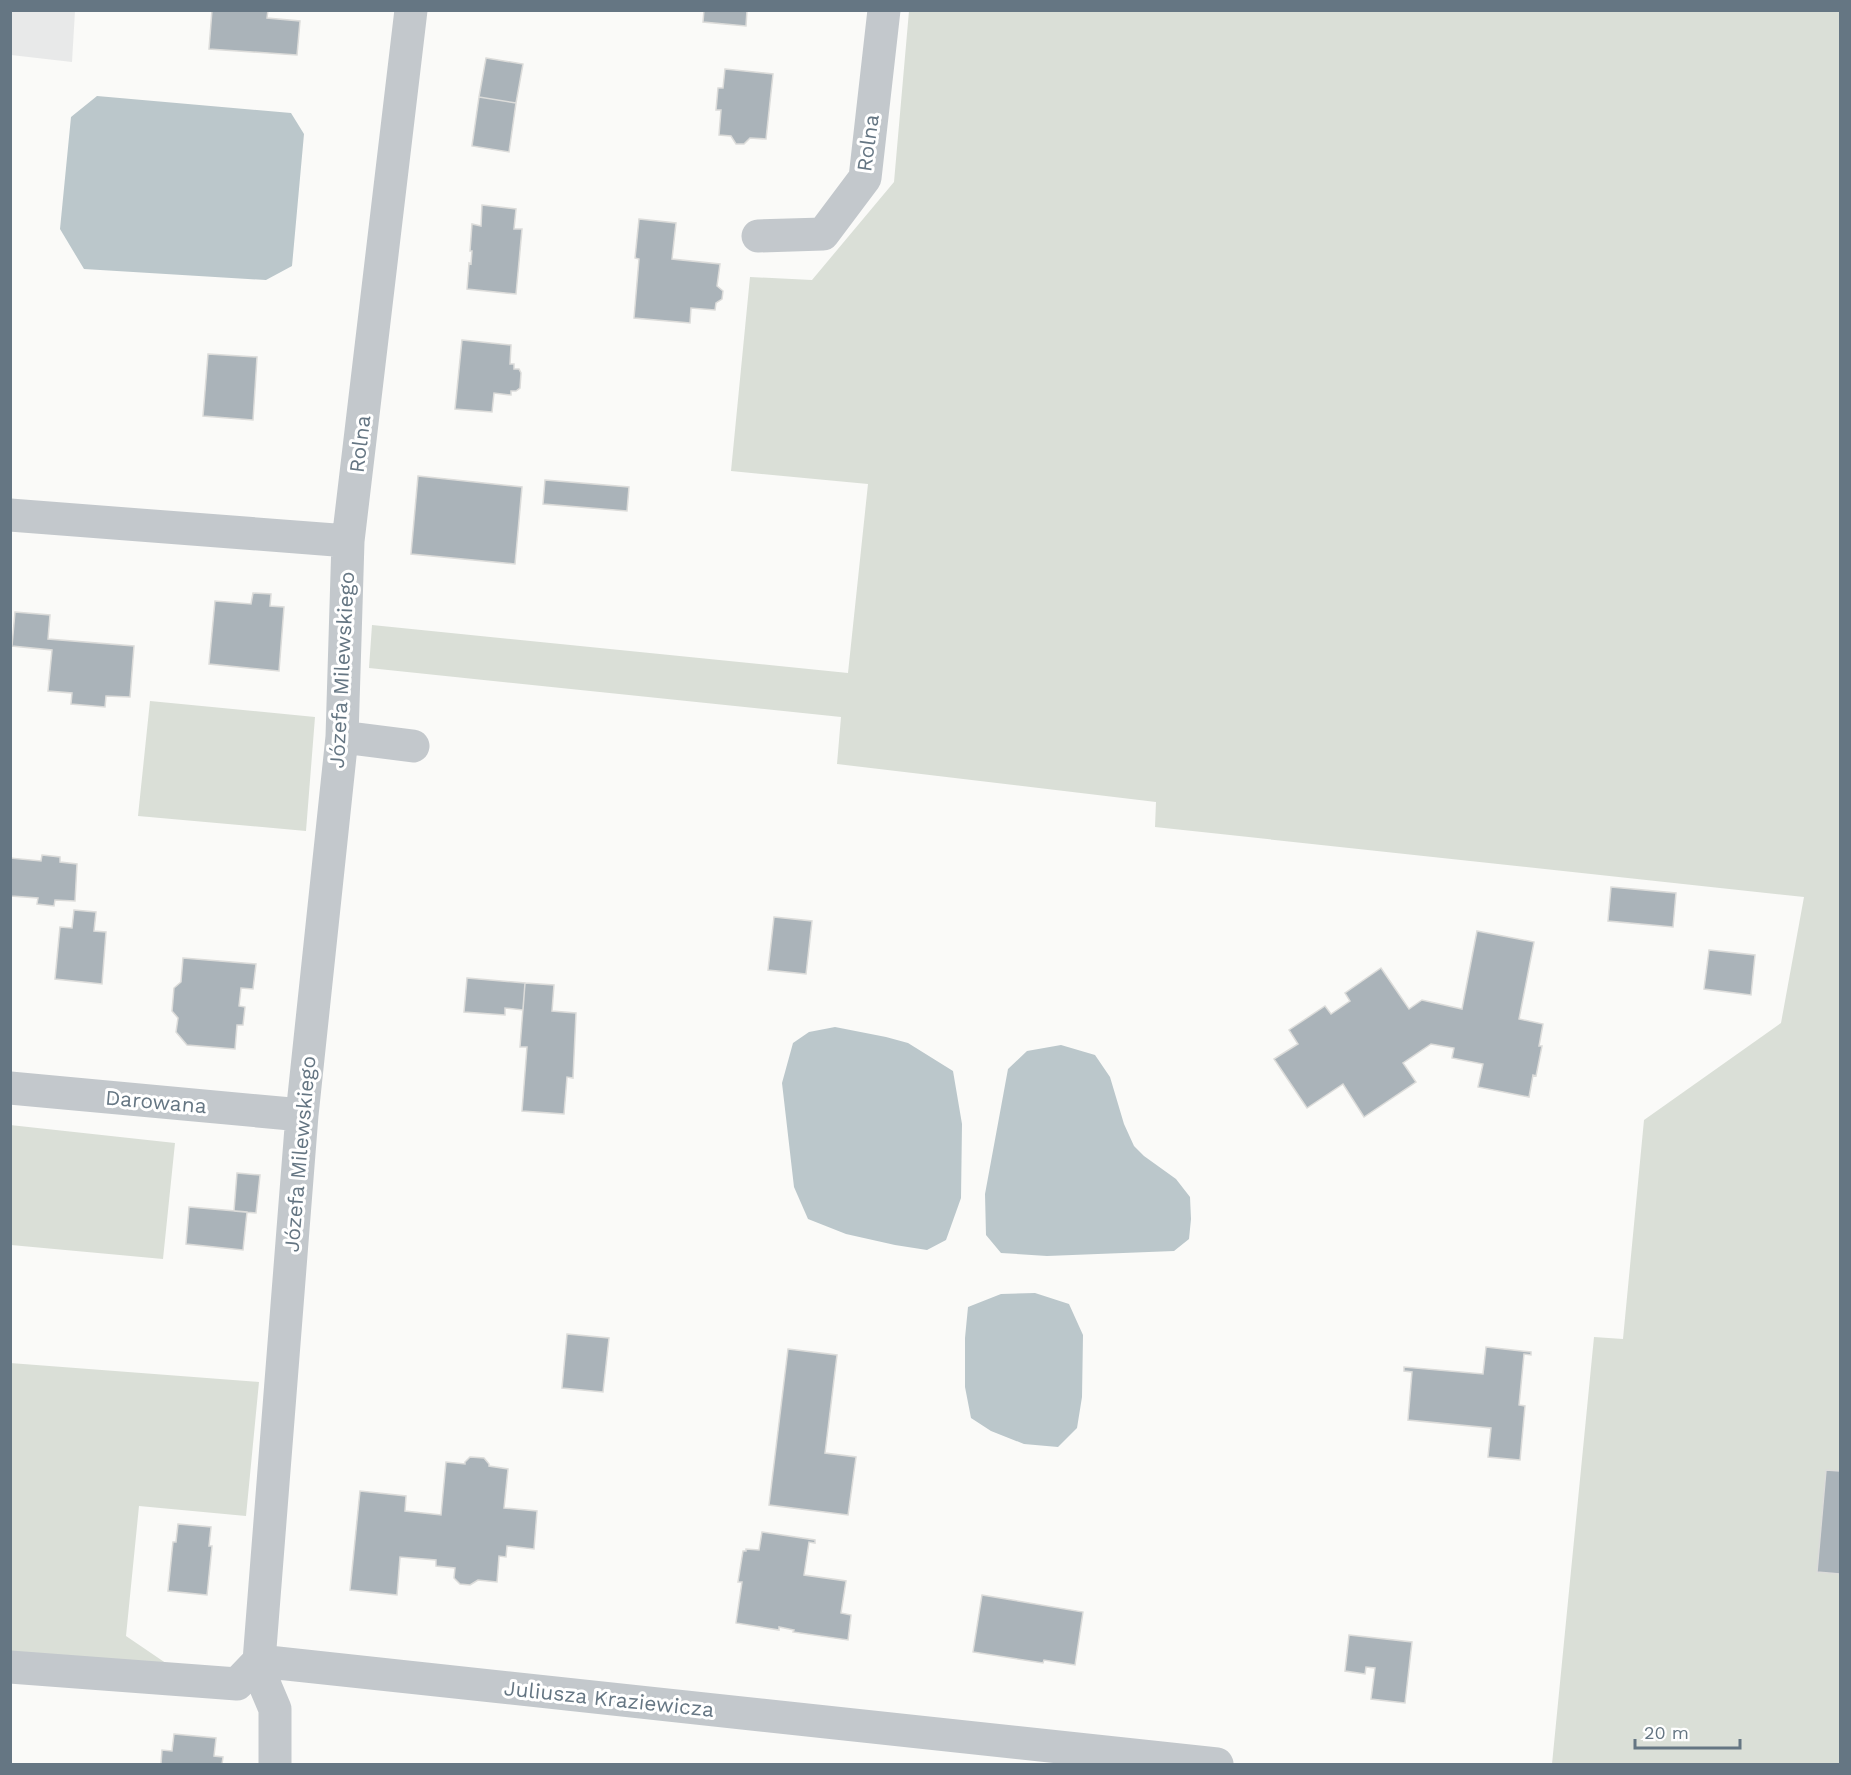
<svg xmlns="http://www.w3.org/2000/svg" width="1851" height="1775" font-family="'Work Sans',sans-serif">
<style>
.built{fill:#e8e9e9}
.green{fill:#dadfd7}
.water{fill:#bbc7cb}
.building{fill:#aab3b9;stroke:#dcdcda;stroke-width:1.5}
.lines{fill:none;stroke-linecap:round;stroke-linejoin:round}
.minor{stroke:#c3c8cc;stroke-width:33}
.labels{text-anchor:middle;stroke-width:6;stroke-linejoin:round;paint-order:stroke}
.street-label{font-size:21px;fill:#657683;stroke:#fff}
</style>
<rect width="100%" height="100%" fill="#fafaf8"/>
<path class="built" d="M11,10l64,1 -3,51 -61,-7z"/>
<path class="green" d="M909,11h931v1753h-288l42,-427 29,2 21,-219 137,-97 23,-126 -649,-70 1,-25 -319,-38 4,-47 -472,-49 3,-43 476,48 20,-189 -137,-13 19,-194 62,3 82,-98z
M150,701l165,16 -9,114 -168,-15z
M10,1125l165,18 -12,116 -152,-14z
M10,1363l249,19 -13,134 -107,-10 -13,130 50,34 -165,-15z"/>
<path class="water" d="M97,96l194,17 13,21 -12,132 -26,14 -182,-11 -24,-40 11,-112z
M835,1027l51,10 22,6 45,28 9,53 -1,74 -15,42 -19,10 -32,-5 -49,-11 -38,-15 -14,-32 -12,-104 11,-40 16,-11z
M1061,1045l34,10 15,22 14,47 10,22 10,10 32,23 14,18 1,22 -2,20 -15,12 -127,5 -46,-3 -15,-18 -1,-41 23,-125 19,-18z
M1035,1293l34,11 14,31 -1,62 -5,31 -19,19 -34,-3 -33,-13 -20,-13 -6,-31v-49l3,-31 33,-13z"/>
<path class="building" d="M212,10h56l-1,8 33,3 -3,34 -88,-6z
M704,10h43l-1,16 -43,-4z
M486,58l37,6 -7,39 -37,-6z
M725,69l48,5 -7,65 -16,-1 -6,6h-8l-5,-8 -12,-1 2,-25h-5l2,-22h5z
M479,97l37,6 -7,49 -37,-6z
M482,205l34,4 -2,20h8l-6,65 -49,-5 2,-26 2,1 1,-13h-2l2,-27 9,2z
M639,219l37,4 -4,36 48,5 -3,22 6,5 -1,8 -6,4 -1,7 -24,-2 -1,15 -56,-5 5,-59 -4,-1z
M462,340l49,5 -1,19h4v5h5l2,4 -1,15 -4,3h-5v4l-17,-2 -2,19 -37,-3z
M208,354l49,3 -4,63 -50,-4z
M418,476l104,11 -7,77 -104,-10z
M545,480l84,7 -2,24 -84,-7z
M253,593l18,1 -1,12 14,1 -5,64 -70,-7 6,-63 36,3z
M15,612l35,3 -2,24 86,7 -4,51 -24,-1 -1,11 -34,-3 1,-11 -24,-2 4,-41 -40,-4z
M42,855l18,2v5l17,2 -2,37 -20,-1 -1,6 -17,-2 1,-6 -27,-2 -1,-38 31,3z
M1611,887l65,6 -3,34 -65,-6z
M74,910l22,2 -2,19 12,1 -4,52 -47,-5 5,-52 12,1z
M774,917l38,4 -6,53 -38,-4z
M1477,931l57,11 -15,77 24,5 -4,22h3l-6,30 -3,-1 -4,22 -51,-10 5,-23 -31,-6 2,-10 -23,-4 -28,19 13,19 -52,35 -21,-33 -36,24 -33,-49 24,-15 -9,-14 36,-24 6,8 19,-13 -5,-8 36,-25 28,41 13,-9 40,9z
M1709,950l46,5 -4,40 -47,-6z
M183,958l73,6 -3,25 -12,-1 -2,18 6,1 -2,18h-6l-2,24 -48,-4 -11,-13 2,-14 -6,-7 2,-23 7,-6z
M467,978l58,5 -2,27 -18,-2v7l-41,-3z
M525,983l29,2 -2,26 24,2 -3,65 -6,-1 -3,37 -42,-3 5,-64h-7z
M237,1173l23,2 -4,38 -22,-2z
M189,1207l58,5 -4,38 -57,-6z
M567,1334l42,4 -6,54 -41,-4z
M1486,1347l45,5v3l-7,-1 -5,51 6,1 -5,54 -32,-3 3,-29 -83,-8 4,-48 -8,-1v-4l79,7z
M788,1349l49,6 -12,98 31,4 -8,58 -79,-10z
M470,1457l14,1 5,6v2l19,3 -4,39 33,3 -3,38 -27,-3 -1,11 -7,-1 -2,26 -19,-2 -8,5 -10,-1 -6,-6 1,-10 -19,-2v-6l-36,-3 -3,38 -47,-5 10,-99 46,5 -1,15 36,4 5,-53 19,2v-2z
M1826,1470l14,1v103l-23,-2z
M178,1524l33,3 -2,19h3l-5,49 -39,-4 5,-49h3z
M762,1532l53,8v3l-6,-1 -5,33 42,6 -5,32 10,2 -3,25 -55,-8 1,-2 -15,-3v3l-43,-7 6,-41h-4l5,-31h3v-2l13,1z
M982,1595l101,17 -8,53 -31,-5 -1,3 -70,-11z
M1349,1635l63,7 -7,61 -34,-4 4,-31 -9,-1 -1,7 -20,-3z
M174,1734l42,4 -2,18 9,1 -1,7h-61l1,-14 10,1z"/>
<g class="lines">
<path class="minor" d="M758,236l65,-2 42,-56 19,-168
M10,515l338,26 63,-531
M342,737l71,9
M10,1088l292,27
M10,1667l227,17 22,-23 958,103
M275,1764v-55l-11,-26 -5,-22 43,-546 40,-378 6,-196"/>
</g>
<g class="labels">
<g class="street-label">
<text transform="translate(868 143) rotate(-82)" y="7">Rolna</text>
<text transform="translate(360 444) rotate(-83)" y="7">Rolna</text>
<text transform="translate(342 670) rotate(-87)" y="7">Józefa Milewskiego</text>
<text transform="translate(156 1102) rotate(5)" y="7">Darowana</text>
<text transform="translate(300 1154) rotate(-85)" y="7">Józefa Milewskiego</text>
<text transform="translate(609 1699) rotate(6)" y="7">Juliusza Kraziewicza</text>
</g>
</g>
<rect width="1851" height="1775" fill="none" stroke="#657683" stroke-width="24"/>
<path d="M1635 1739v9h105v-9" fill="none" stroke="#657683" stroke-width="3"/>
<text x="1644" y="1739" font-size="18" fill="#657683" stroke="#ffffff" stroke-width="4.5" paint-order="stroke">20 m</text>
</svg>
